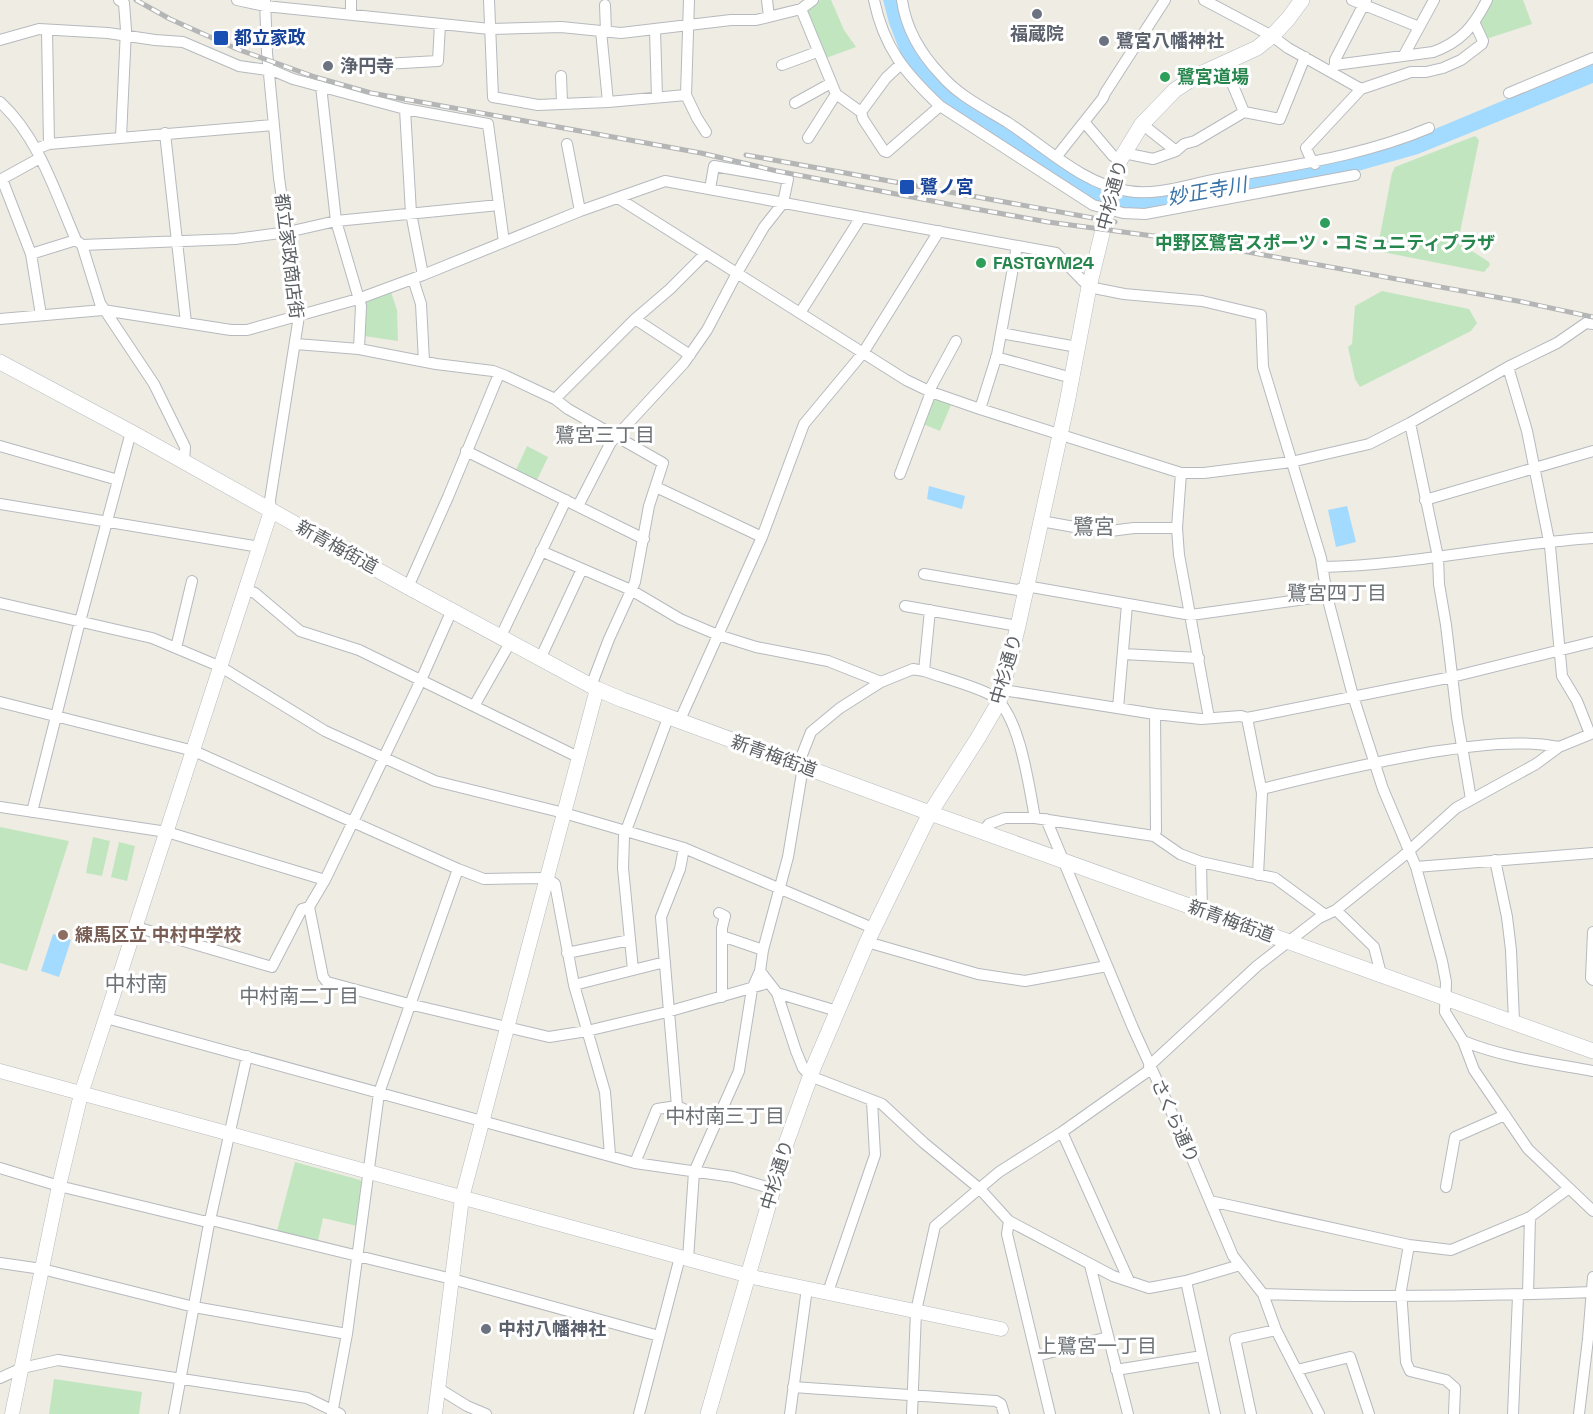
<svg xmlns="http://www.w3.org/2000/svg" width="1593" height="1414" font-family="'Space Grotesk','Noto Sans JP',sans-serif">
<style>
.green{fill:#c1e6bf}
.water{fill:#a3daff}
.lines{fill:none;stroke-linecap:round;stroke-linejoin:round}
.minor-casing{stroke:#b6babe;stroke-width:12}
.tertiary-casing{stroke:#b6babe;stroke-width:15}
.secondary-casing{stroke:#b7bbc0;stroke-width:16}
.minor{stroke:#fff;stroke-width:10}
.tertiary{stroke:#fff;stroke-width:14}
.secondary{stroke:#fff;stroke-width:15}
.rail-casing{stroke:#b4b5b5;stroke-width:5}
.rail{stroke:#fff;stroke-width:3;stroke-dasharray:9;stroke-linecap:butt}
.worship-dot{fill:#6b7280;stroke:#fff;stroke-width:2}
.transit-dot{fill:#1a4fb4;stroke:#fff;stroke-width:2}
.leisure-dot{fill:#2e9e5b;stroke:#fff;stroke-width:2}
.education-dot{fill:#8d6e63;stroke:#fff;stroke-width:2}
.labels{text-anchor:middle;stroke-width:6;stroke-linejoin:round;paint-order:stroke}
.worship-label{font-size:18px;font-weight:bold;fill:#5b616d;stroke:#fff;text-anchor:start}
.transit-label{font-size:18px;font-weight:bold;fill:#164399;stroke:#fff;text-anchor:start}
.leisure-label{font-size:18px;font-weight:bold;fill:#27864d;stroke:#fff;text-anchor:start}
.street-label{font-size:18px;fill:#5c6064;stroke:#fff}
.education-label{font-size:18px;font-weight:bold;fill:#785e54;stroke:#fff;text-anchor:start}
.water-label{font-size:20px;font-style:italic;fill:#3c75aa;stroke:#fff}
.neighbourhood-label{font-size:20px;fill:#6c7276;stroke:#fff}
.quarter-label{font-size:21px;fill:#6c7276;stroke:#fff}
</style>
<rect width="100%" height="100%" fill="#eeece3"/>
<path class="green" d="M820,0h11l13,30 12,17 -30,11 -19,-42 1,-6z
M1490,0h33l9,24 -46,15 -8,-15z
M1475,136l4,4 -21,102 31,20 1,3 -6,7 -107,-21 15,-78 3,-6z
M1382,291l87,18 8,14 -6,8 -111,56 -5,-8 -7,-32 4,-3 3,-38z
M391,292l6,18 1,31 -34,-5 1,-34z
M933,398l18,7 -11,26 -17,-7z
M527,446l21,11 -12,25 -21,-10z
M0,827l69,14 -42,130 -27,-8z
M93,837l17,4 -8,35 -16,-3z
M119,842l16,4 -8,35 -16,-4z
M295,1162l65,18 3,4 -6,42 -34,-8 -5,23 -41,-10z
M54,1379l88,13 -3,22h-90z"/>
<path class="water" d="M883,0h17l34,73 159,110 46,12 291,-64 163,-68v20l-175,71 -67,19 -213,38 -43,-9 -148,-96 -24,-20 -21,-29 -13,-34z
M929,486l36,10 -3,13 -35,-10z
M1347,506l9,36 -20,5 -8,-37z
M53,934l18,6 -12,37 -18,-6z"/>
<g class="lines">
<g class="minor-casing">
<path id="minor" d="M119,0l5,3 2,27 -5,107
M237,0l28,6 225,23 71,-2 60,6 110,-13h25l45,-11 12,-9
M265,0l2,53 12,125 20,138 -29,184 1,11
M351,0v15
M489,0l4,97 45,8 70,-3 78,-7
M689,0l-3,95 11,23 9,14
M767,0l2,17
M874,0c10,48 31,73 66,106l153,99 30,8 22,1 210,-39
M902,0c4,29 19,54 39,75 18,21 43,33 66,47 37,24 77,63 121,69 28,5 59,-6 85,-11 73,-14 148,-23 216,-52
M1204,0l68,36 16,12 73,41 -55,59 4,9 5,7
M1352,0l67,27
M605,5l1,26
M801,9l35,85 25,18 2,7 21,32 3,1 53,-46
M47,30l2,114
M655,30l2,67
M601,31l7,71
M0,40l39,-11 69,4 47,7 28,2 56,24 35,5 19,8 112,30 83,15 16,118
M1404,55l30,-55
M384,64l54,-3 2,-37
M1224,64l20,48
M782,65l35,-13
M1335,65v-5l31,-60
M1332,71l3,-6 98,-13c28,-10 41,-26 54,-52
M561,76l1,27
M321,86l15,135 25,85 -2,43
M1361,89l50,-17h15l17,-4 18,-8 21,-16 1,-3 -8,-17
M1509,93l84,-35
M0,102c39,36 55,90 76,138l6,5 18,58 54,81 31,63 -1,15
M795,103l36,-20
M405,109l6,104 12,62
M861,112l25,-34 15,-14
M1085,123l28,33 7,4
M1142,124l34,27
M165,133l21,190
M808,138l28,-44
M567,144l13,67
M36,149l13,-5 224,-19
M1124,153l29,6 23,-8 8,-7 11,-3 49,-29 36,7 25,-62
M1057,156l46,-58 2,-5 60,-93
M2,179l29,75 10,61
M0,180l40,-22
M618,198l288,182 25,12 49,17 201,64h23l87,-11 78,-18 41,-21 98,-56 49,-24 29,-20 7,1
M82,245l153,-6 53,-7 48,-11 163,-16
M31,254l45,-14
M413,279l8,25 3,57
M800,313l61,-96
M0,319l103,-9 128,20h16l111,-31 65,-24 157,-64 85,-30 391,72 33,34 35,7 78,7 59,14 2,52 58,191 6,38 26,100 30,93 33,78 26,94 4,21 -1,30 18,29 11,29 54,79 65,62
M635,319l55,36
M1001,333l76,14
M296,344l63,5 77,15 57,7 13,5 49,23 13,10 95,54 -14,43 -14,76 -26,57 -18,47
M996,357l76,21
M1508,367l19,64 23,115 12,130 15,25 13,33
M555,399l80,-80 35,-30 35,-35
M980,409l17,-54 20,-109
M1410,423l28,134 1,27 7,41 11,92 14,82
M0,446l118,34
M466,451l178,88
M1181,473l-4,55 2,27 30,163
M900,474l31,-82v-5l25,-46
M656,487l106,50
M1425,500l168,-49
M0,504l260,43
M578,506l33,-64 73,-79 23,-33 30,-57 27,-46 19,-24 5,-24 -74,-13 -4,23
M1041,521l61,11 32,-4h43
M541,551l90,39 49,29 38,16 38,12 72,14 53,21
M1323,567c91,-2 180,-23 270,-29
M924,574l94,16 8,-4 165,29 136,-19
M408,587l40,-90 51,-123
M246,590l9,3 45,38 59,19 219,107
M0,603l152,35 69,29 104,64 110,50 129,32 120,35 184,78
M905,606l113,20
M501,636l65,-136
M176,648l16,-67
M1123,654l76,4
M541,657l41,-88
M924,671l6,-61
M1003,690l152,24 46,5 40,-3 6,2 205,-41 141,-35
M0,702l194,49 264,118 26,10 62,-1 9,6 19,101 31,107 5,63
M474,706l37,-65
M1118,708l9,-103
M1247,718l15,75 -4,82
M679,722l83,-185 42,-113 59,-71 76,-122
M798,765l13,-33 29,-24 41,-26 32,-13 11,2c16,6 58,17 70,26 26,19 35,90 41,121
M1262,789c56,-14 112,-27 170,-37 41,-6 86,-13 127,-5
M0,807l167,25 158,48
M32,812l46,-183 53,-197
M1046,819l87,209 49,107 51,121 30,38 13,36 43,84
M983,831l6,-7 16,-6h30l119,18 26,18 21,8 74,16 49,36
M1154,836l2,-5 -1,-117
M684,848l-4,21 -19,48 16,189 38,17
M1495,860l12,57 4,33 3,71
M1201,862l1,49
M1416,867l177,-14
M309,907l14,70 4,5 82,22 140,33 38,-6 80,-19 101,-29
M1336,910l38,37 7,27
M719,913l6,3 -3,12v69
M136,927l136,40 30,-58 7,-2 16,-27 96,-200 31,-70
M1593,932l-2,46 2,2
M722,936l41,14
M867,942l111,32 47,7 82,-15
M567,953l63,-13
M665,962l-32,8 -10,-102 1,-32 44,-118
M760,971l17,22 19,58 7,17 7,8 72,28 42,39 56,46 29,32 104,55 36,12 37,-7 54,-16
M574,985l59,-15
M777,993l60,18
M106,1018l529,145 98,14 40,12
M1463,1041c42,17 86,22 130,30
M1149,1066l108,-100 62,-48 17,-8 66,-53 54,-49 80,-44 23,-17 34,-14
M1062,1132l67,149
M635,1163l22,-54 20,-3
M0,1168l59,18 144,35 8,-1 241,59 207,57
M1446,1187l9,-50 50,-22
M1210,1201l199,44 42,5 79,-33 39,-29
M1009,1221l-2,13 43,180
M1409,1245l-8,45 5,72 4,9 36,9 9,8 -1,26
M688,1259l6,-87 45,-101 13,-82 8,-18 3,-21 25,-93 15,-90
M0,1263l42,6 152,38 153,27
M1090,1265l38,149
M1186,1281l29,133
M828,1292l47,-137 -3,-54
M1263,1294c110,4 220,2 330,-2
M1528,1294l2,-77
M1037,1356l71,-19
M1116,1370l86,-14
M1297,1370l53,-13 19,57
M0,1378l22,-10 36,-8 249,38 33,16
M793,1387l203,14 5,3 3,10
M438,1388l29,18 19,8
M174,1414l34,-185 39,-173
M332,1414l15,-80 32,-241 79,-224
M639,1414l41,-157
M790,1414l17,-126
M912,1414l4,-103 19,-85 64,-54 63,-40 89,-63
M1251,1414l-16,-75 41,-9
M1513,1414l5,-118
M1579,1414l9,-75 5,-62"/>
</g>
<g class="tertiary-casing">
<path id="tertiary" d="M0,1071l757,207 244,51
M12,1414l47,-228 22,-92 190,-583
M435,1414l27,-216 135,-509"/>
</g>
<g class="secondary-casing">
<path id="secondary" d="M0,362l131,70 277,155 189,102 26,11 307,113 663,238
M708,1414l79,-273 27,-75 53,-124 63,-129 48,-75 21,-36 19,-76 49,-223 22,-116 31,-127 22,-36 33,-34 23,-15 59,-27 15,-12 16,-17 14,-19"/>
</g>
<use href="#minor" class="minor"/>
<use href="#tertiary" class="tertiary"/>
<use href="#secondary" class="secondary"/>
<g class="rail-casing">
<path id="rail" d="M136,0l34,19 67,30 78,28 56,16 330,60 76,18 171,33 100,18 128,17 347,63 70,15
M746,155l369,67"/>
</g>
<use href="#rail" class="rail"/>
</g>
<g class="worship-dot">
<circle cx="1037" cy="14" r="6"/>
<circle cx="1104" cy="41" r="6"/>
<circle cx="328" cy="66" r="6"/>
<circle cx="486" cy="1329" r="6"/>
</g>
<g class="transit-dot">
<rect x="213" y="30" width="16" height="16" rx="3"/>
<rect x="899" y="179" width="16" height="16" rx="3"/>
</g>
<g class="leisure-dot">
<circle cx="1165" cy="77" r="6"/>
<circle cx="1325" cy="223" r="6"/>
<circle cx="981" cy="263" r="6"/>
</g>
<circle class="education-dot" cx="63" cy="935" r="6"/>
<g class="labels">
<g class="worship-label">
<text x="1037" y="40" text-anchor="middle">福蔵院</text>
<text x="1116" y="47">鷺宮八幡神社</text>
<text x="340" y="72">浄円寺</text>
<text x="498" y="1335">中村八幡神社</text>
</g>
<g class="transit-label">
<text x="234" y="44">都立家政</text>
<text x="920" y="193">鷺ノ宮</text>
</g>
<g class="leisure-label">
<text x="1177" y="83">鷺宮道場</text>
<text x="1325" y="249" text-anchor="middle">中野区鷺宮スポーツ・コミュニティプラザ</text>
<text x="993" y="269">FASTGYM24</text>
</g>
<g class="street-label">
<text transform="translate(1112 195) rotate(-75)" y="6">中杉通り</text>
<text transform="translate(289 256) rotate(83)" y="6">都立家政商店街</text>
<text transform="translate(337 547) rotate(29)" y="6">新青梅街道</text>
<text transform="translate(1006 669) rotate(-74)" y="6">中杉通り</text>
<text transform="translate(774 756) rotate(20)" y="6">新青梅街道</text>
<text transform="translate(1231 921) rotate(20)" y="6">新青梅街道</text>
<text transform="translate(1175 1121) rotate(66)" y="6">さくら通り</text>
<text transform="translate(777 1175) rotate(-73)" y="6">中杉通り</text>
</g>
<g class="education-label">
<text x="75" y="941">練馬区立 中村中学校</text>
</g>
<g class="water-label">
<text transform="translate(1207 191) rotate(-10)" y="7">妙正寺川</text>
</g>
<g class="neighbourhood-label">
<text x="605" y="442">鷺宮三丁目</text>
<text x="1337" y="600">鷺宮四丁目</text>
<text x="299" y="1003">中村南二丁目</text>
<text x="725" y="1123">中村南三丁目</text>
<text x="1097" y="1353">上鷺宮一丁目</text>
</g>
<g class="quarter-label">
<text x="1094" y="534">鷺宮</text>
<text x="136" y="991">中村南</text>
</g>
</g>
</svg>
